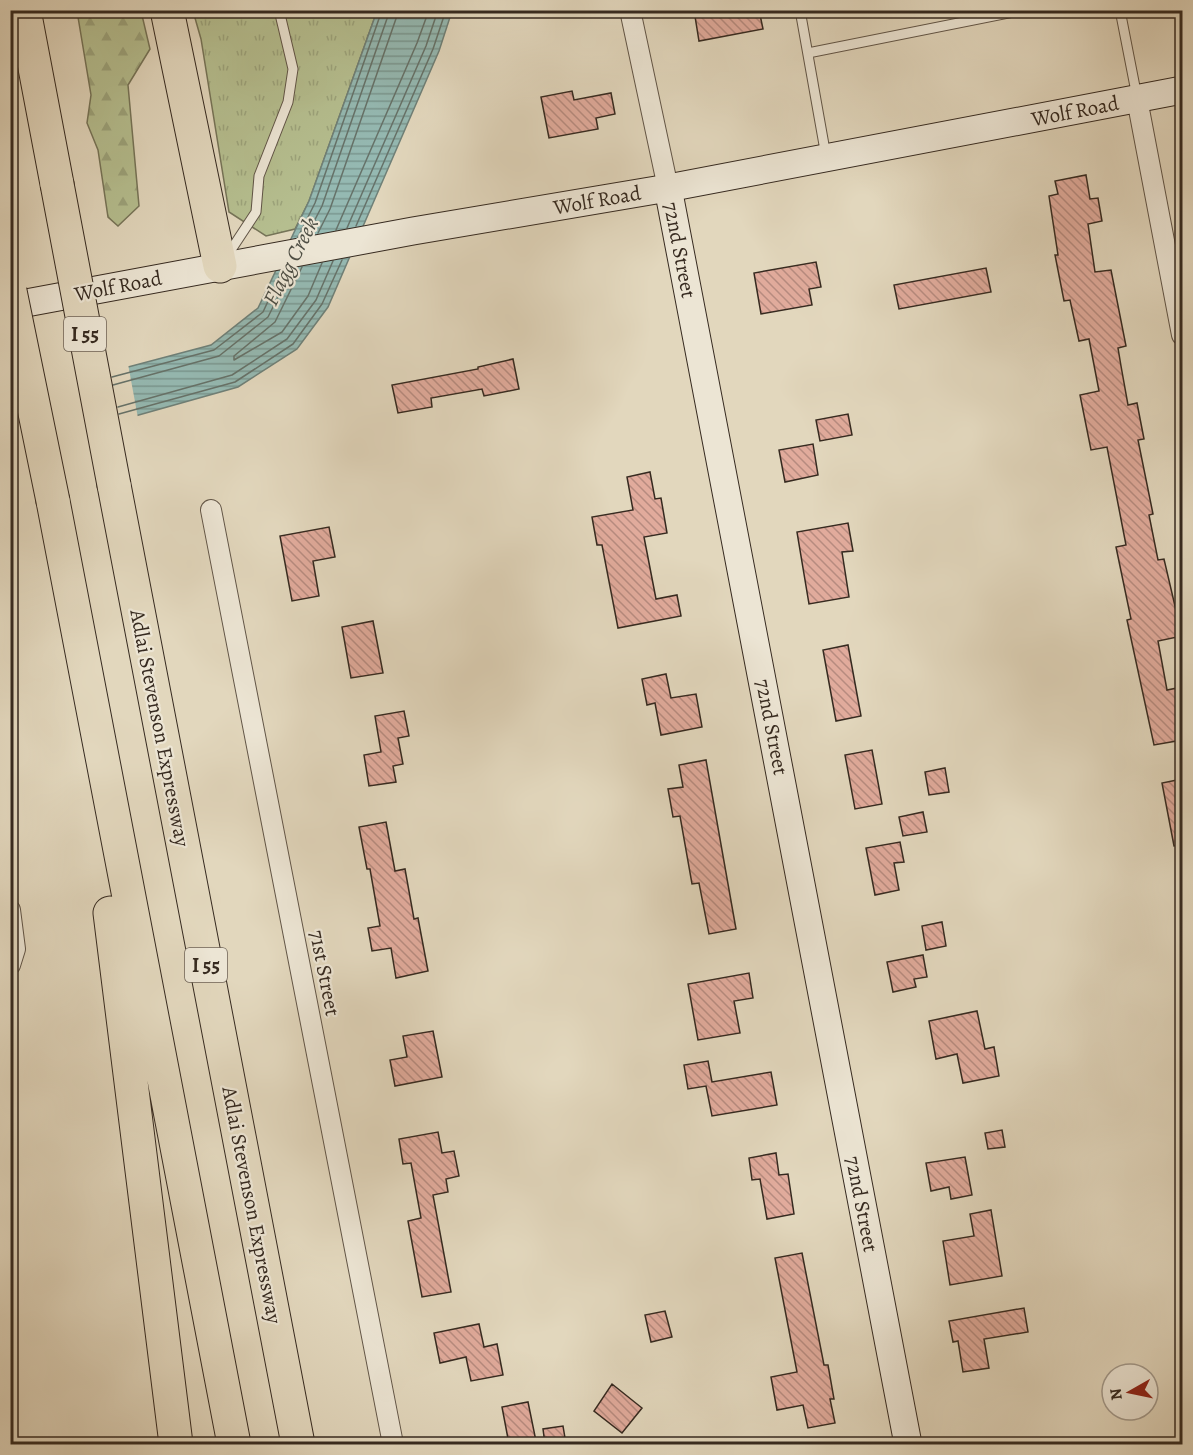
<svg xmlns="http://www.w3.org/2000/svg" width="1193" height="1455" font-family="Alegreya,serif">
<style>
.grass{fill:url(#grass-tufts);stroke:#767458;stroke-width:1.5}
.forest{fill:url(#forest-firs);stroke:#767458;stroke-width:1.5}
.water{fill:url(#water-rules);stroke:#6f8078;stroke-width:1.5}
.pier{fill:#e2d7bd}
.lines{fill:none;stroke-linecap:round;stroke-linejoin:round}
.shore{stroke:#667269;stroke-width:1.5}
.building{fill:url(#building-back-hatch);stroke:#362a20;stroke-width:1.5}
.lane-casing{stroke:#615547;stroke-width:11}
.street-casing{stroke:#615547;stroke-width:22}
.secondary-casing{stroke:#362a20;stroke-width:29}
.highway-casing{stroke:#362a20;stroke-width:35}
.lane{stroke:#ece5d4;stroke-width:9}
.street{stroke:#ece5d4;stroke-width:20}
.secondary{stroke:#ece5d4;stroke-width:27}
.highway{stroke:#e2d7bd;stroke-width:33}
.highway-bridge-casing{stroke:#362a20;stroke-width:35;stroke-linecap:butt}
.highway-bridge{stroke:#e2d7bd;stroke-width:33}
.labels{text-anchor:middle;stroke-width:4.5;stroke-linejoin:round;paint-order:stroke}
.shield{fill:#ece5d4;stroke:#6d6256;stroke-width:1.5}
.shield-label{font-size:20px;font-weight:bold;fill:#362a20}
.street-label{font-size:21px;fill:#362a20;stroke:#ece5d4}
.water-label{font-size:22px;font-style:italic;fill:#4e4e44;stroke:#ece5d4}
</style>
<defs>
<pattern id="grass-tufts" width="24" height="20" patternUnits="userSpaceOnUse" patternTransform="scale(1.5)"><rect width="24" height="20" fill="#b5be8f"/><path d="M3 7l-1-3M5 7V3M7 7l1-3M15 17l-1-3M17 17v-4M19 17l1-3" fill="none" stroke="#9ca37b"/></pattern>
<pattern id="forest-firs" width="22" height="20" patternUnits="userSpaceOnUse" patternTransform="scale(1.5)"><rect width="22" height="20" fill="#b5be8f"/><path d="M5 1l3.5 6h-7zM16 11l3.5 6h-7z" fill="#9ca37b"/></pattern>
<pattern id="water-rules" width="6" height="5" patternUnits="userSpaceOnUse" patternTransform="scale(1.5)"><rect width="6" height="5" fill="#95b9b2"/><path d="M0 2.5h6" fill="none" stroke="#7a9790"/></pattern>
<pattern id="building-back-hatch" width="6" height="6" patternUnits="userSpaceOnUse" patternTransform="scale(1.5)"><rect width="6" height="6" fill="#e1ab9c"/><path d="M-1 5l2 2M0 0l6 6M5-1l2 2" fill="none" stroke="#b78b7f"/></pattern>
</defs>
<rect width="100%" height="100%" fill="#e2d7bd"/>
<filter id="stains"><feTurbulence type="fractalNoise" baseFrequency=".00333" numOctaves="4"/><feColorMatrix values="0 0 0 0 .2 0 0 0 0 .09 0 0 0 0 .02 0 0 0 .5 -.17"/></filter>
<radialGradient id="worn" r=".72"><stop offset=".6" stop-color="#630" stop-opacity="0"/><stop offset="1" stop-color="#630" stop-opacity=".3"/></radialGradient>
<path class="grass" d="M193,11h184l-68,190 -14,28 -29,7 -37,-24 -28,-173z"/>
<path class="forest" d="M77,11h64l9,38 -22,36 11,121 -21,20 -10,-9 -10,-67 -11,-27 4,-28z"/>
<path class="water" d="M377,11h75l-13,40 -111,256 -31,42 -59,38 -227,64v-53l200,-53 47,-37 51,-107z"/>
<path class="pier" d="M128,364l10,54 -128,36v-59z"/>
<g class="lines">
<path class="shore" d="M356,226l77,-177 13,-39
M347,228l79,-182 12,-36
M336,230l81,-187 12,-33
M318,233l12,-24 69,-199
M307,235l15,-29 68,-196
M298,237l17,-34 67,-193
M302,267l-27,55 -41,34v4l48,-28 26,-36 14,-33
M112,377l102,-27 49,-38 19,-41
M113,385l106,-29 49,-39 24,-48
M118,407l114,-32 55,-36 29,-39 17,-39
M119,414l116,-32 58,-38 29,-40 20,-44"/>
</g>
<path class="building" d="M694,10h65l4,19 -64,12z
M572,91l2,9 37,-7 4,21 -19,4 2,11 -49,9 -8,-41z
M1086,175l4,24 8,-1 4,23 -14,3 7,48 16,-2 15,76 -8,2 3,18 7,39 9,-2 7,36 -6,1 15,74 -4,1 9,45 6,-1 18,77 -24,5 9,49 15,-3v53l-28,5 -27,-125 4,-1 -15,-72 10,-2 -19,-98 -16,3 -11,-55 19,-4 -10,-52 -10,2 -9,-41 -6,1 -9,-46h3l-9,-59 9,-2 -3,-13z
M816,262l5,25 -12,2 3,16 -51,9 -7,-41z
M986,268l5,24 -92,17 -5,-24z
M513,359l6,30 -35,7 -2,-7 -51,9 1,9 -34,6 -6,-28 86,-16v-2z
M848,414l4,21 -32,6 -4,-21z
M813,444l5,31 -33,7 -6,-32z
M650,472l5,27 6,-1 6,35 -23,4 12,62 21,-4 4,21 -63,12 -16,-83h-5l-5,-28 41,-7 -6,-33z
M848,523l5,28 -11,1 7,45 -40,7 -12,-72z
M329,527l6,30 -22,4 6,35 -27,5 -12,-65z
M373,621l10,52 -32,5 -9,-51z
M848,645l13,71 -25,5 -13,-71z
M666,674l5,24 25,-4 6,33 -41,8 -6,-32 -8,2 -5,-26z
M404,711l5,25 -11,2 5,26 -10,2 3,16 -27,4 -5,-31 17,-3 -6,-36z
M872,750l10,54 -27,5 -10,-54z
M706,760l30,169 -27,5 -10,-51 -7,1 -12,-68 -7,1 -5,-28 15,-2 -4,-22z
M945,768l4,24 -20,3 -4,-23z
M1182,779v66l-8,1 -12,-63z
M923,812l4,20 -24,4 -4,-19z
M386,822l9,49 10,-2 9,50 4,-1 10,53 -32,7 -5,-30 -19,3 -4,-23 12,-2 -10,-57h-3l-8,-42z
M900,842l4,20 -10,1 5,27 -24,5 -9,-47z
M942,922l4,24 -20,4 -4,-24z
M923,955l4,22 -13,2 2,8 -23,5 -6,-30z
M749,973l4,25 -19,3 6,32 -42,7 -10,-56z
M977,1011l8,38 9,-2 5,29 -36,7 -6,-29 -21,5 -7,-38z
M433,1031l9,46 -47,9 -5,-26 17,-3 -4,-21z
M708,1061l4,21 59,-10 6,33 -65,11 -6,-30 -18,3 -4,-24z
M1002,1130l3,17 -17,2 -3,-16z
M438,1132l4,21 12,-2 5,25 -13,3 2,13 -15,3 18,97 -29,5 -14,-76 13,-3 -10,-55 -8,1 -4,-25z
M776,1153l3,22 9,-1 6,40 -27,5 -7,-40 -8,1 -3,-22z
M965,1157l7,38 -21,4 -2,-12 -18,4 -5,-28z
M991,1210l11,66 -52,9 -7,-44 31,-5 -4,-22z
M802,1253l22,112h4l6,34h-4l5,24 -27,5 -5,-23 -26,5 -6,-33 26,-5 -22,-114z
M1024,1308l4,24 -44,7 5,29 -26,4 -5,-31 -5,1 -4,-21z
M665,1311l7,26 -21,5 -6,-27z
M479,1324l5,23 13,-3 6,31 -32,6 -5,-24 -26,6 -6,-30z
M612,1384l30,24 -20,25 -28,-22z
M528,1402l8,39 -27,3 -7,-37z
M563,1426l3,18h-21l-2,-15z"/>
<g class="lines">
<g class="lane-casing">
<path id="lane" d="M800,10l26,146
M1120,10l17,87
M808,53l216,-43
M227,256l29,-44 3,-36 29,-74 5,-33 -14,-59"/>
</g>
<g class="street-casing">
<path id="street" d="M630,10l38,178
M1137,99l45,236
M211,510l182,934
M10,910l5,39 -5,16"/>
</g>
<g class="secondary-casing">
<path id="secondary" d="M668,188l240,1256
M10,306l403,-75 255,-43 514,-98"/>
</g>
<g class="highway-casing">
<path id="highway" d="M24,10l33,174
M167,10l53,256
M114,485l184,959
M53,501l181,943
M110,913l66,531"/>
</g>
<use href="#lane" class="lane"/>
<use href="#street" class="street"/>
<use href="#secondary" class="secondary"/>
<use href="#highway" class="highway"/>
<g class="highway-bridge-casing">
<path id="highway-bridge" d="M57,184l57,301
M10,291l43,210"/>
</g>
<use href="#highway-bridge" class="highway-bridge"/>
</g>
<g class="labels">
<g class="shield">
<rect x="64" y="317" width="42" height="34" rx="4.5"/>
<rect x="185" y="948" width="42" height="34" rx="4.5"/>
</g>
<g class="shield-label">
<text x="85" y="341">I 55</text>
<text x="206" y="972">I 55</text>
</g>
<g class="street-label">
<text transform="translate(1075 111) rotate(-11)" y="7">Wolf Road</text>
<text transform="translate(597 200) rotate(-10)" y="7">Wolf Road</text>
<text transform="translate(680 250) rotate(79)" y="7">72nd Street</text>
<text transform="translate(118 286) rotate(-11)" y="7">Wolf Road</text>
<text transform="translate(772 727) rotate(79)" y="7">72nd Street</text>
<text transform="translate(160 728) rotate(79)" y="7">Adlai Stevenson Expressway</text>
<text transform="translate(325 973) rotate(79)" y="7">71st Street</text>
<text transform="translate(862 1204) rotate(79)" y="7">72nd Street</text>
<text transform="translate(252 1205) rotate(79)" y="7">Adlai Stevenson Expressway</text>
</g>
<g class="water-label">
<text transform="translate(290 261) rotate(-63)" y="8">Flagg Creek</text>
</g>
</g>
<rect width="1193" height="1455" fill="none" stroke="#e2d7bd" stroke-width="36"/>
<rect x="12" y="12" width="1169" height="1431" fill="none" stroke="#362a20" stroke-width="3"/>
<rect x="18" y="18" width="1157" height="1419" fill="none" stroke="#362a20" stroke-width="1.5"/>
<g transform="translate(1130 1392) rotate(261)"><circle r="28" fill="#ece5d4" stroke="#a39a8c" stroke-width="1.5"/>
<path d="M0-4.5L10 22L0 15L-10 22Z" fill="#8f2418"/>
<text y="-9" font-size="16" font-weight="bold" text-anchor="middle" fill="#362a20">N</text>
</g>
<rect width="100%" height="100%" filter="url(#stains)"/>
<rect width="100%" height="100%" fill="url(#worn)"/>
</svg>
